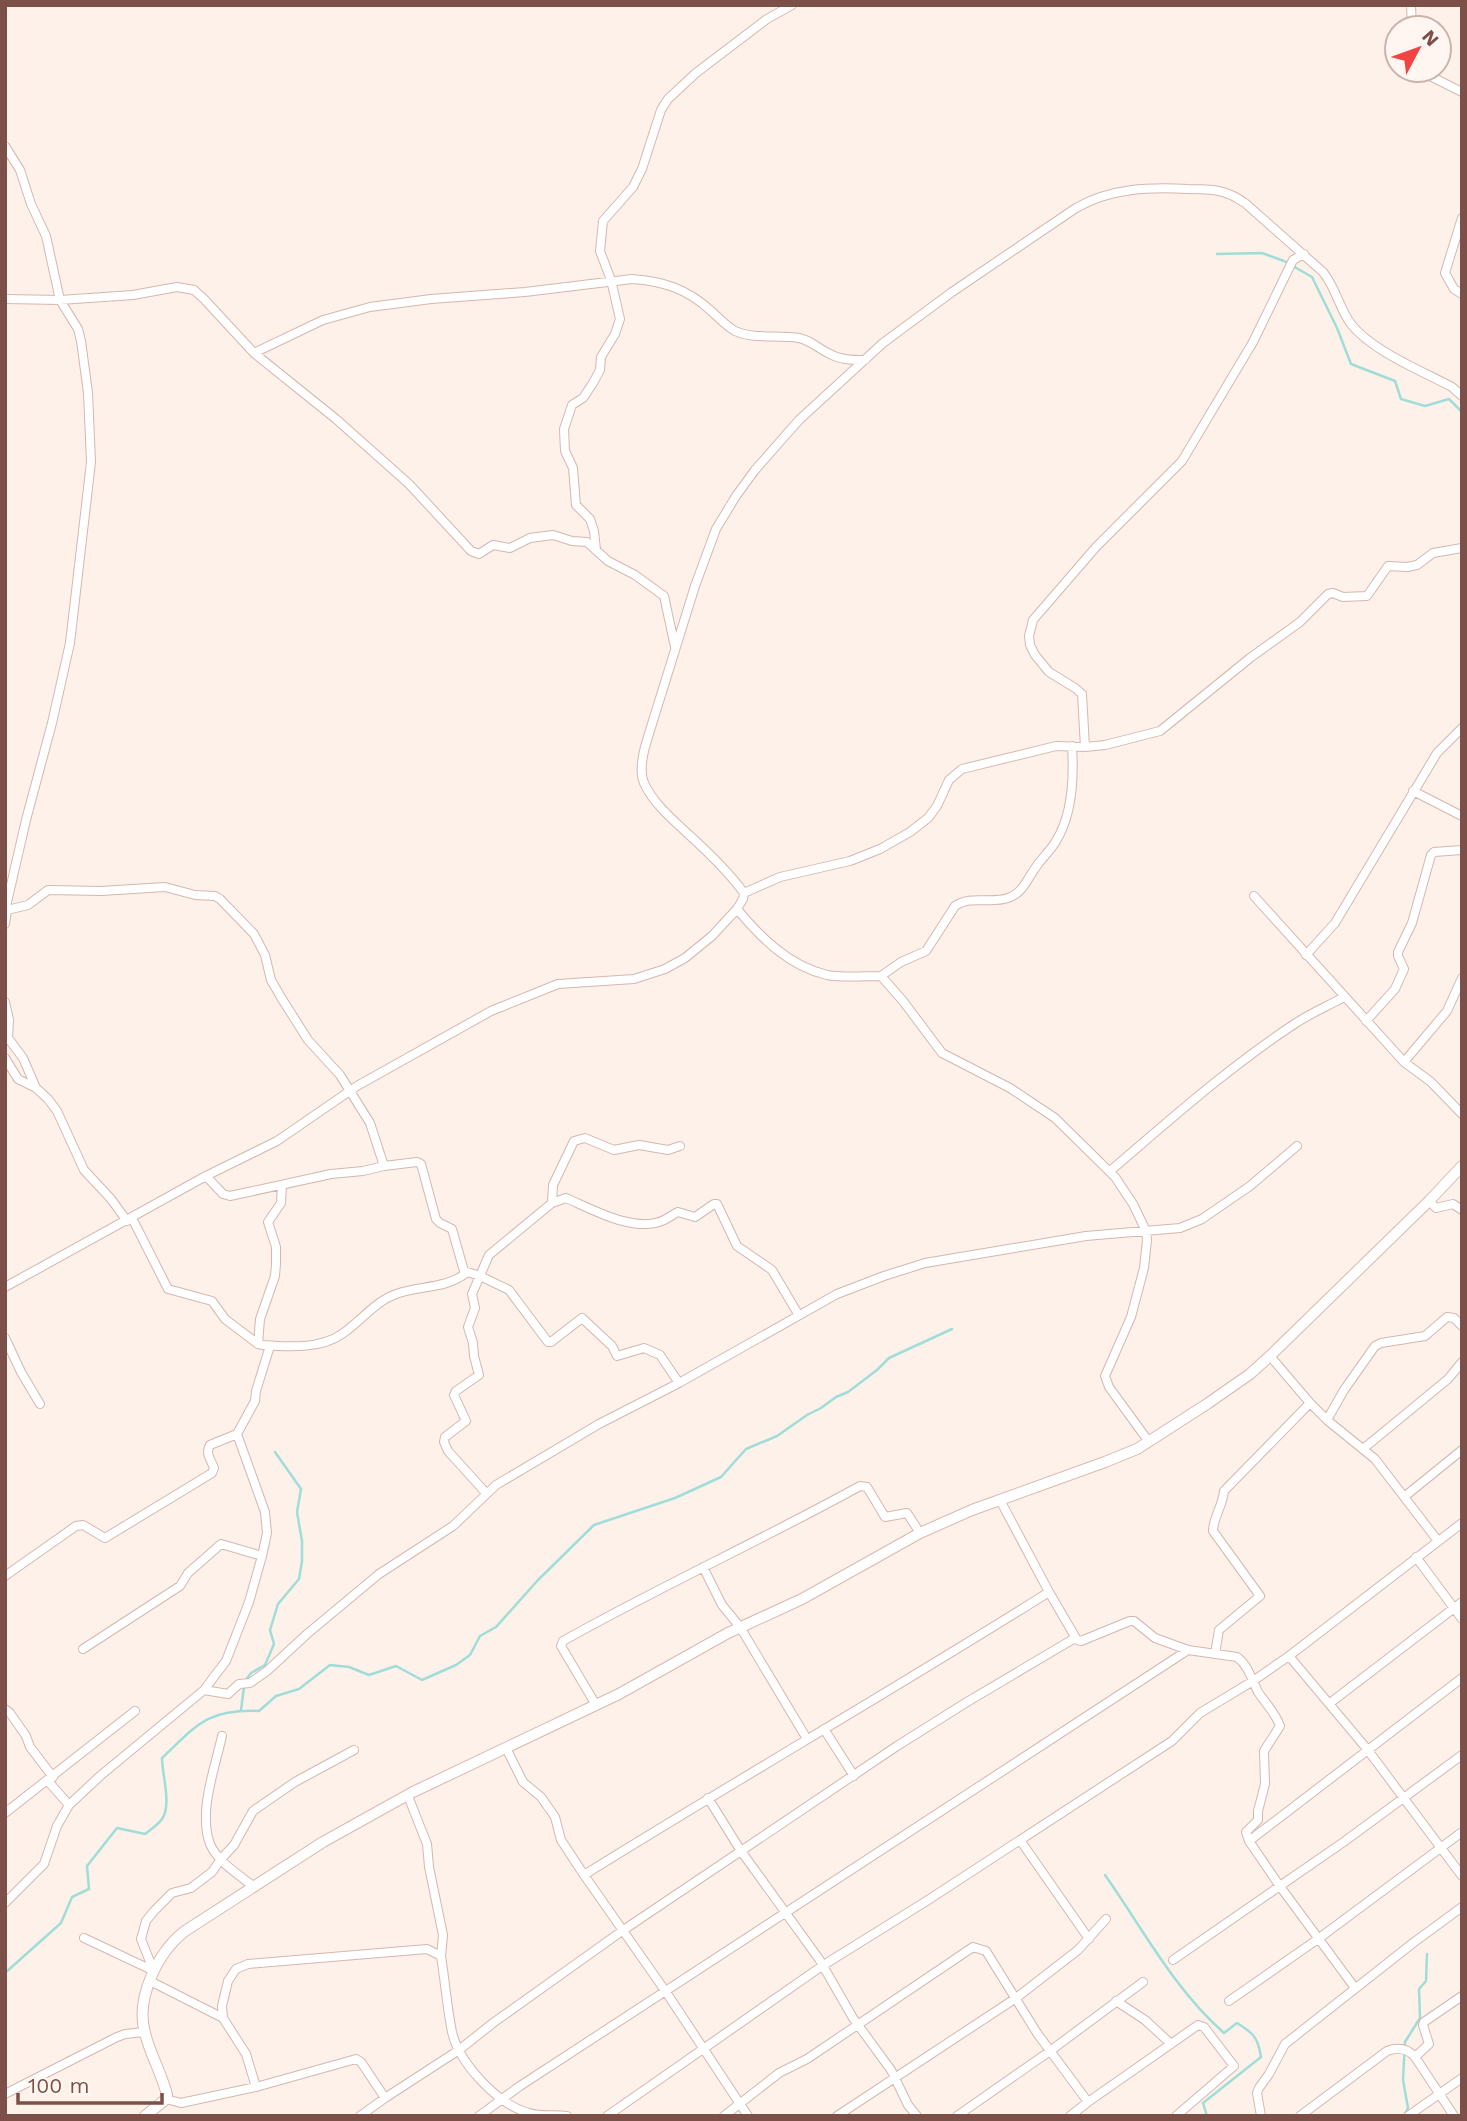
<svg xmlns="http://www.w3.org/2000/svg" width="1467" height="2121" font-family="'Work Sans',sans-serif">
<style>
.lines{fill:none;stroke-linecap:round;stroke-linejoin:round}
.stream{stroke:#a0ddd9;stroke-width:2.5}
.street-casing{stroke:#d5b7b0;stroke-width:10}
.secondary-casing{stroke:#dab8af;stroke-width:12}
.street{stroke:#fff;stroke-width:8}
.secondary{stroke:#fff;stroke-width:10}
</style>
<rect width="100%" height="100%" fill="#fef1e9"/>
<g class="lines">
<path class="stream" d="M1217,254l45,-1 22,8 28,16 25,51 14,36 44,17 6,18 24,7 24,-7 13,13
M245,1681l6,-8 14,-8 9,-21 -4,-14 8,-26 21,-25 3,-18v-20l-5,-29 4,-23 -26,-37
M241,1710l3,-23
M1105,1875c38,54 69,114 119,158l13,-10c16,10 21,14 24,34l-58,46 4,13
M5,1973l56,-50 11,-26 17,-8 -2,-23 30,-38 28,6c5,-4 13,-9 17,-15 10,-14 0,-44 0,-61 35,-33 45,-49 97,-47l17,-15 23,-7 31,-24 19,2 20,8 27,-9 26,14 34,-15 14,-10 10,-19 16,-9 42,-47 56,-55 81,-27 46,-21 25,-28 31,-13 30,-21 14,-7 15,-11 12,-5 29,-22 12,-12 63,-29
M1404,2116l4,-8 -5,-28 2,-38 15,-24 -1,-29 7,-8 1,-27"/>
<g class="street-casing">
<path id="street" d="M1411,5l1,23
M1425,70l7,7 30,15
M5,146l15,24 11,34 15,32 14,64 18,29 3,12 7,52 3,69 -21,181 -18,80 -26,97 -21,91
M1462,218l-17,55 9,16 8,5
M5,299l55,1 73,-5 44,-8 17,3 10,9 50,54 82,66 73,65 62,67 8,3 14,-9 17,3 20,-10 23,-3 19,6 15,1 21,19 27,14 29,21 11,51
M254,353l69,-33 47,-13 61,-8 94,-7 107,-13c31,2 55,10 78,31 8,7 16,16 25,21 20,9 44,3 64,7 11,2 19,10 29,15 12,7 23,7 37,7
M596,550l-2,-19 -4,-12 -14,-14 -3,-37 -8,-17 -1,-22 8,-24 11,-7 10,-15 7,-13 1,-13 14,-23 5,-15 -9,-39 -11,-29 3,-30 30,-34 9,-18 19,-59 7,-11 28,-26 71,-54 25,-14
M1085,747l-3,-53 -7,-6 -26,-16 -14,-17 -5,-10 -1,-9 4,-16 63,-73 86,-86 71,-119 40,-82 11,-6
M1413,791l49,25
M744,893l36,-16 70,-16 30,-12 30,-17 18,-14 9,-12 12,-26 13,-11 94,-23 29,1 20,-2 55,-14 90,-73 50,-36 28,-28 5,-1 10,4 24,-1 21,-30 19,1 10,-2 16,-12 29,-5
M1254,896l150,166 27,20 31,32
M737,909c24,29 52,57 90,66 17,3 37,1 54,1l22,25 39,52 68,35 45,30 60,59 18,27 13,27 1,9 -3,28 -13,49 -26,59 4,11 40,55
M5,924l2,-14 21,-5 20,-15 53,1 64,-4 30,8 20,1 5,3 34,35 11,21 6,25 11,19 26,41 32,35 30,48 14,43 33,-4 4,2 15,55 4,4 12,6 12,42 16,5 29,14 39,52h3l31,-24 30,28 5,10 27,-8 16,7 19,28
M1306,955l29,-32 102,-170 25,-25
M881,976l20,-14 25,-11 29,-45c15,-11 36,-2 53,-8 15,-5 19,-19 28,-31 6,-9 15,-17 20,-26 17,-27 18,-64 16,-95
M5,1002l4,18 -1,18 15,20 13,30
M1366,1021l29,-32 9,-20 -6,-13v-4l14,-29 19,-68 3,-3 28,-2
M5,1058l13,21 18,9 12,11 9,12 27,59 27,29 16,22
M1404,1062l43,-51 15,-33
M1110,1171c60,-51 120,-105 186,-148 15,-10 32,-17 48,-26
M206,1176l17,18 7,2 101,-22 32,-3 21,-5
M1429,1201l7,7 17,-4 9,6
M552,1203l1,-18 21,-44 11,-3 29,12 25,-5 29,5 12,-4
M132,1218l36,71 44,12 13,18 33,25 5,1c25,2 58,4 79,-11 19,-13 34,-34 57,-41 22,-7 49,-5 67,-20
M5,1287l201,-111 71,-35 80,-55 134,-75 67,-27 76,-5 31,-10 20,-11 27,-22 25,-27 6,-10 1,-6c-16,-22 -37,-42 -57,-60 -15,-14 -34,-30 -43,-50 -5,-12 -1,-30 3,-43l48,-154 21,-57 20,-33 19,-26 44,-50 84,-77 69,-51 124,-84c34,-20 74,-21 112,-19 14,0 30,0 43,6 5,2 9,5 14,8l78,69c13,16 16,36 28,52 21,27 71,47 101,63l10,9
M5,1338l16,34 19,32
M258,1344l2,-25 15,-43 1,-12v-17l-8,-25 13,-19 1,-18
M1270,1356l40,47 17,17 48,39 63,82
M1327,1420l17,-30 31,-44 6,-3 44,-7 22,-19 7,1 8,8
M1363,1449l85,-70 14,-17
M486,1493l-38,-42 -4,-9 1,-5 21,-16 -12,-26 2,-4 23,-16 -5,-19 -1,-13 -5,-16 7,-19 -3,-14 17,-39 63,-52 14,-5c26,11 69,36 98,22 5,-2 9,-6 14,-8l17,5 19,-13h3l20,42 35,24 26,44
M1404,1497l58,-47
M1000,1500l49,92 28,48 4,1 49,-20h4l21,17 33,12 49,7c11,8 15,23 21,35 8,12 17,20 22,34l-16,25 1,33 -7,27v9l-12,12 3,9 30,44 76,103
M1416,1557l46,62
M703,1567l19,38 18,22 67,112
M5,1576l71,-50 7,-1 22,13 107,-65 2,-5c-3,-8 -9,-15 -4,-23l27,-11 18,-33 1,-10 14,-45
M83,1649l97,-63 8,-13 33,-29 41,12
M1215,1654l4,-24 41,-34 -47,-65c0,-13 10,-26 11,-40l86,-88
M1289,1656l78,93 95,127
M204,1690l24,4 11,-10 11,-1 17,-12 40,-37 72,-60 74,-48 43,-41 103,-61 80,-41 158,-89 47,-18 41,-13 161,-27 94,-8 22,-9 48,-33 47,-40
M1330,1703l132,-101
M596,1705l-35,-59 2,-5c98,-55 199,-101 297,-155l7,1 18,30 22,-4 13,20
M5,1709l5,4 16,23 4,11 23,30
M824,1729l30,47
M222,1736c-7,32 -24,76 -12,108 7,17 29,31 43,42
M506,1748l17,34 18,15 14,20 6,23 23,35 82,117 82,124
M48,1781l21,24
M408,1796l19,48 2,23 14,68 -2,21
M708,1798l33,53 78,108 34,59 38,52 17,35 9,11
M5,1813l130,-102
M1020,1840l69,99
M1249,1841l213,-163
M584,1875c154,-96 311,-186 465,-283
M5,1903l39,-39 13,-38 12,-21 31,-29 104,-86 22,-29 23,-59 13,-46 5,-23 -2,-21 -28,-78
M84,1938l70,33
M1173,1960l172,-119 117,-86
M154,1972l-13,-33 5,-18 8,-10 18,-18 19,-5 21,-16 9,-13 13,-14 19,-34 42,-29 59,-32
M150,1981l73,37
M1116,2001l29,19 26,24
M1229,2001l89,-62 144,-107
M256,2087l-10,-33 -23,-36 -1,-12 6,-25 8,-12 12,-5 179,-15 14,7c4,25 6,51 11,76 7,31 46,73 77,81 12,4 25,1 38,3
M5,2094l112,-57 8,-3 19,-2
M166,2099l15,4 75,-16 100,-28 5,3 24,36 74,-48 34,-27 129,-92 275,-185 70,-44 108,-64
M360,2116l25,-18
M479,2116l41,-30 668,-436
M607,2116l215,-150 103,-64 247,-161 28,-28 53,-32 36,-25 173,-133
M724,2116l55,-43 28,-14 166,-112 13,4 51,82 51,69 110,-77 6,2 30,39 -58,50
M837,2116l179,-118 62,-48 28,-31
M957,2116l93,-65 93,-69
M1070,2116l18,-14
M1261,2116l-4,-23 2,-5 10,-14 16,-30 128,-101 49,-36
M1300,2116l87,-65c11,-4 20,-3 28,6
M1408,2116l54,-38
M1454,2116l-39,-59 14,-13 -6,-19 1,-3 38,-26"/>
</g>
<g class="secondary-casing">
<path id="secondary" d="M145,2116l21,-17 1,-4c-5,-21 -17,-41 -22,-62 -10,-35 13,-81 40,-102l138,-89 90,-50 206,-98 109,-61 74,-34 118,-66 52,-23 133,-48 32,-13 70,-45 43,-30 20,-18 159,-155 33,-35"/>
</g>
<use href="#street" class="street"/>
<use href="#secondary" class="secondary"/>
</g>
<rect width="1467" height="2121" fill="none" stroke="#7c5049" stroke-width="14"/>
<g transform="translate(1418 49) rotate(49)"><circle r="33" fill="#fff6f1" stroke="#cbb4ae" stroke-width="2"/>
<path d="M0-5L12 26L0 18L-12 26Z" fill="#f24445"/>
<text y="-10" font-size="19" font-weight="bold" text-anchor="middle" fill="#7c5049">N</text>
</g>
<path d="M18 2093v10h144v-10" fill="none" stroke="#7c5049" stroke-width="3.5"/>
<text x="28" y="2093" font-size="21" fill="#7c5049" stroke="#fff6f1" stroke-width="5" paint-order="stroke">100 m</text>
</svg>
